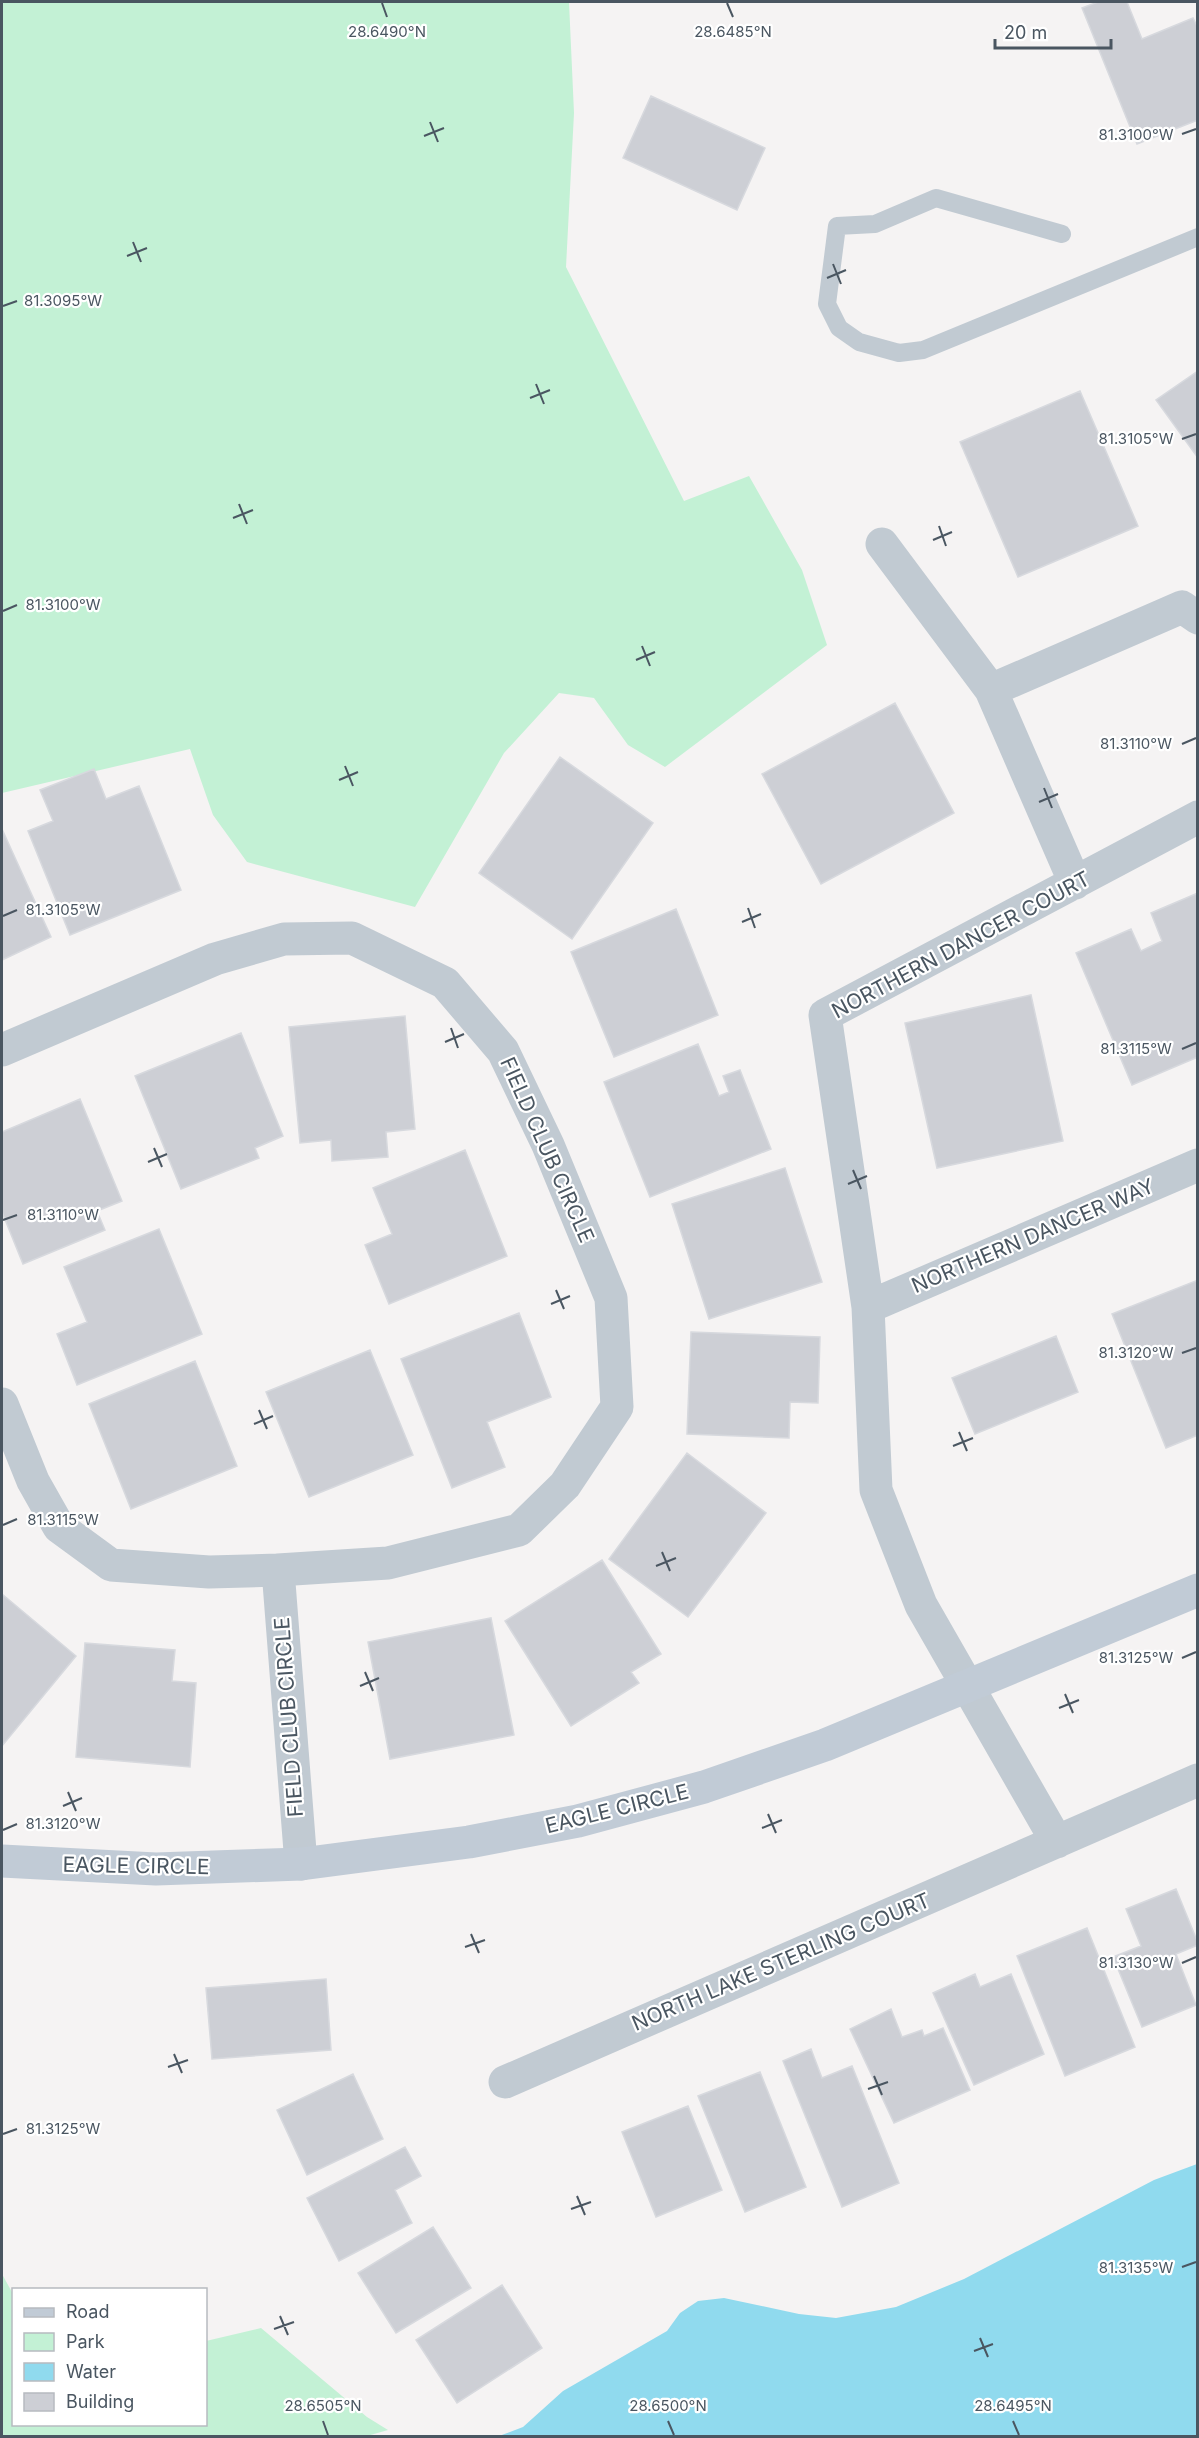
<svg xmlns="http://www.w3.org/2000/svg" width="1199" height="2438" font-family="Inter,sans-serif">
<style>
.green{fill:#c3f1d5}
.water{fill:#90daee}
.building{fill:#cdcfd5;stroke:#d7d9de;stroke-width:1.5}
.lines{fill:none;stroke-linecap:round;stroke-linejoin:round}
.lane{stroke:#c1cad2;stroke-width:18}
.street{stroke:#c1cad2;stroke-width:33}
.secondary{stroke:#c1cbd6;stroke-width:33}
.ticks{fill:none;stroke:#4a5661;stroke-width:2}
.labels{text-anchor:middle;stroke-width:4.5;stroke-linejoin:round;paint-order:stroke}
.street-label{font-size:21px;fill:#4a5661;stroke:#fff}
.ticks-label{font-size:15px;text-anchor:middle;fill:#4a5661;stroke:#fff;stroke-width:4.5;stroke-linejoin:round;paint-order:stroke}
</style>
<rect width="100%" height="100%" fill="#f5f3f3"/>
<path class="green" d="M2,2h567l5,111 -8,154 118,234 65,-25 53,94 25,75 -162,122 -37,-22 -34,-47 -35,-5 -55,60 -89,154 -168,-45 -34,-47 -23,-66 -188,44z
M2,2274l11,20 1,130h192v-83l55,-13 106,89 21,13 -21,6h-365z"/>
<path class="water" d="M1197,2164v272h-698l24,-9 40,-36 104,-60 13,-18 18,-12 26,-3 75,16 37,4 60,-11 68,-28 190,-99z"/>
<path class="building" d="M1098,2h29l15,37 51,-21 5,10v92l-61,24 -55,-136z
M651,96l114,52 -28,62 -114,-52z
M1198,371v87l-42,-58z
M1080,391l58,135 -120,51 -58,-135z
M895,703l59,110 -133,71 -59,-110z
M560,757l93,66 -81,116 -93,-66z
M94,769l12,30 33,-13 42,104 -111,45 -42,-104 25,-10 -13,-31z
M2,829l49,108 -49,23z
M1198,893v164l-66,28 -56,-132 55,-24 10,22 21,-10 -11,-28z
M676,909l42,106 -104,42 -43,-105z
M1031,995l32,146 -126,27 -32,-145z
M405,1016l10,113 -29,3 2,25 -56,4 -1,-21 -31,3 -11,-116z
M241,1033l42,103 -28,12 4,10 -78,31 -46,-113z
M698,1044l21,52 10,-4 -6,-16 17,-6 31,79 -121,48 -46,-115z
M80,1099l42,102 -25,10 8,19 -82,34 -21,-52v-80z
M465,1150l42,106 -118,48 -24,-59 27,-11 -19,-46z
M785,1168l37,114 -113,37 -37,-115z
M159,1229l43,105 -125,51 -20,-51 30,-12 -23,-55z
M1198,1280v155l-32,13 -54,-134z
M519,1313l32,84 -64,25 18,45 -53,21 -51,-129z
M691,1332l129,5 -2,66 -28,-1 -1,36 -102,-4z
M1056,1336l22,56 -103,42 -23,-56z
M370,1350l43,105 -104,42 -43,-105z
M195,1361l42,105 -106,43 -42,-105z
M687,1453l79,60 -78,104 -79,-58z
M602,1560l59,94 -30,18 8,11 -68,43 -66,-105z
M2,1594l74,62 -74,90z
M491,1618l23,117 -124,24 -22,-117z
M85,1643l90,7 -3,31 24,2 -6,84 -114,-10z
M1176,1889l22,54v2l-22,9 20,51 -54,22 -29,-70 28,-11 -15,-37z
M1087,1928l48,119 -70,29 -48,-120z
M975,1974l5,13 31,-13 33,80 -70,31 -41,-92z
M326,1979l5,71 -119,9 -6,-71z
M891,2009l11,28 20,-7 2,6 19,-8 27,62 -76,33 -44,-94z
M811,2049l11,29 30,-12 47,117 -57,24 -59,-146z
M760,2072l46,115 -61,25 -47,-116z
M353,2074l30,65 -76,36 -30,-65z
M688,2106l34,84 -66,27 -34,-85z
M405,2147l16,29 -26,14 17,33 -73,38 -32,-63z
M433,2227l38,61 -75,45 -38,-60z
M502,2285l40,63 -85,55 -41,-63z"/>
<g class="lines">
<path class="lane" d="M1062,234l-126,-36 -61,26 -38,2 -10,78 12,24 20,14 40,11 24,-3 275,-113"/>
<path class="street" d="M882,544l109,146 84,193
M991,690l191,-83 16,11
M2,1050l213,-91 69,-20 68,-1 93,45 58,68 45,94 63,153 6,109 -52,78 -46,45 -131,33 -110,7 -69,2 -98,-7 -52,-38 -26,-46 -31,-77
M868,1307l330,-142
M278,1570l23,294
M1057,1842l-136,-237 -45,-115 -8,-183 -43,-292 373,-198
M505,2082l693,-302"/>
<path class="secondary" d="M2,1861l154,8 145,-5 168,-22 109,-21 126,-34 121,-42 373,-155"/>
</g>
<path class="ticks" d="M382,3l5,14M727,3l6,14M430,122l8,20M1182,134l14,-5M424,136l20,-8M133,242l8,20M127,256l20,-8M833,264l8,20M827,278l19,-8M3,306l14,-5M536,384l8,20M530,398l20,-8M1182,439l14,-5M239,504l8,20M233,518l20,-8M939,526l7,20M933,540l19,-8M3,611l14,-6M642,646l8,20M636,660l19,-8M1182,744l14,-6M345,766l8,20M339,780l19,-8M1044,788l8,20M1039,802l19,-8M748,908l7,20M3,916l14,-6M742,922l19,-8M451,1028l7,20M445,1042l19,-8M1182,1049l14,-6M154,1148l8,19M148,1162l19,-8M853,1170l8,19M848,1184l19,-8M3,1220l14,-5M556,1290l8,19M551,1304l19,-8M1182,1353l14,-5M259,1410l8,19M254,1424l19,-8M959,1432l8,19M953,1446l20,-8M3,1525l14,-6M662,1552l8,19M656,1566l20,-8M1182,1658l14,-6M365,1672l8,19M360,1686l19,-8M1065,1694l8,19M1059,1708l20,-8M68,1792l8,19M63,1806l19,-8M768,1814l8,19M762,1828l20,-8M3,1830l14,-6M471,1934l8,19M465,1947l20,-7M1182,1963l14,-6M174,2054l8,19M168,2067l20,-7M874,2076l8,19M868,2089l20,-7M3,2134l14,-5M577,2196l8,19M571,2209l20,-7M1182,2267l14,-5M280,2316l8,19M274,2329l20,-7M980,2338l8,19M974,2351l19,-7M323,2421l5,14M668,2421l6,14M1013,2421l6,14"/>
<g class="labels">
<g class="street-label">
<text transform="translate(961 945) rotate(-28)" y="7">NORTHERN DANCER COURT</text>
<text transform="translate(547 1150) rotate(66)" y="7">FIELD CLUB CIRCLE</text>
<text transform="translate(1033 1236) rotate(-23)" y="7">NORTHERN DANCER WAY</text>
<text transform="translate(289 1717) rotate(-94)" y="7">FIELD CLUB CIRCLE</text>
<text transform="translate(617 1809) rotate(-14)" y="7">EAGLE CIRCLE</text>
<text transform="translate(136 1866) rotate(1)" y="7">EAGLE CIRCLE</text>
<text transform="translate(781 1962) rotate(-23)" y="7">NORTH LAKE STERLING COURT</text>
</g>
</g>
<g class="ticks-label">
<text x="387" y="37">28.6490°N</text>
<text x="733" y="37">28.6485°N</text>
<text x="1136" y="140">81.3100°W</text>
<text x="63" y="306">81.3095°W</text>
<text x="1136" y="444">81.3105°W</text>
<text x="63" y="610">81.3100°W</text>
<text x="1136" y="749">81.3110°W</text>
<text x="63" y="915">81.3105°W</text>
<text x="1136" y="1054">81.3115°W</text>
<text x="63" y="1220">81.3110°W</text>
<text x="1136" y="1358">81.3120°W</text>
<text x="63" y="1525">81.3115°W</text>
<text x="1136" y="1663">81.3125°W</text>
<text x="63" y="1829">81.3120°W</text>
<text x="1136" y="1968">81.3130°W</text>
<text x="63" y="2134">81.3125°W</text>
<text x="1136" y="2273">81.3135°W</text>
<text x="323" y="2411">28.6505°N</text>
<text x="668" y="2411">28.6500°N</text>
<text x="1013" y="2411">28.6495°N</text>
</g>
<rect width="1199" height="2438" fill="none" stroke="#4a5661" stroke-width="6"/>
<rect x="12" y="2288" width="195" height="138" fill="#ffffff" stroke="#b7bbc0" stroke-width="1.5"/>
<rect x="24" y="2308" width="30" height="9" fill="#c1cbd6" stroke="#b7bbc0" stroke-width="1.5"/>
<text x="66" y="2318" font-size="18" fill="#4a5661">Road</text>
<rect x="24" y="2333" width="30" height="18" fill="#c3f1d5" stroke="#b7bbc0" stroke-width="1.5"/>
<text x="66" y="2348" font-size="18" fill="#4a5661">Park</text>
<rect x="24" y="2363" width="30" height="18" fill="#90daee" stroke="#b7bbc0" stroke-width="1.5"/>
<text x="66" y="2378" font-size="18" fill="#4a5661">Water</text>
<rect x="24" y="2393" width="30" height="18" fill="#cdcfd5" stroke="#b7bbc0" stroke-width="1.5"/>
<text x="66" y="2408" font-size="18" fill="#4a5661">Building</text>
<path d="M995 39v9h116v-9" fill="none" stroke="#4a5661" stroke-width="3"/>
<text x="1004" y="39" font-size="18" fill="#4a5661" stroke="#ffffff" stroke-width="4.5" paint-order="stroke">20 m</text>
</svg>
